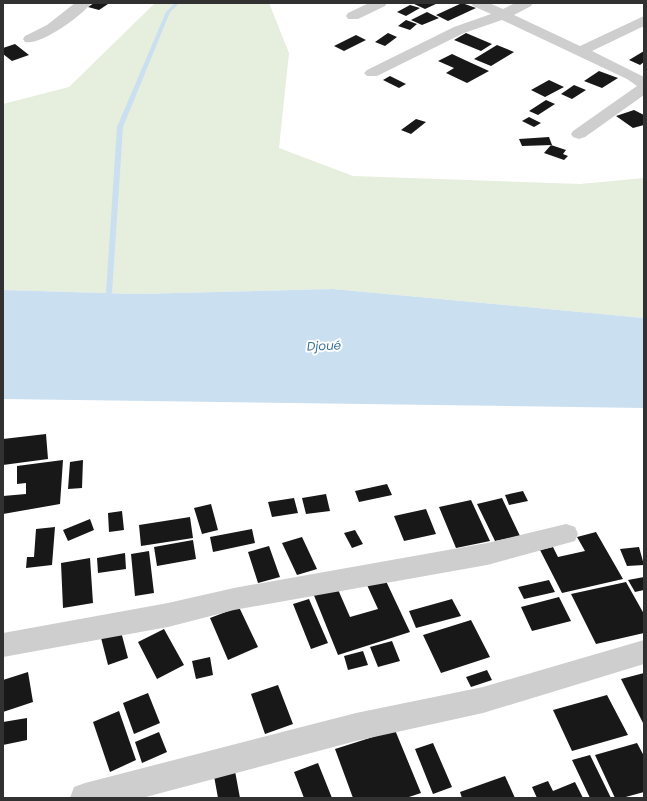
<svg xmlns="http://www.w3.org/2000/svg" width="647" height="801" font-family="Poppins,sans-serif">
<style>
.green{fill:#e6eede}
.water{fill:#cadfef}
.lines{fill:none;stroke-linecap:round;stroke-linejoin:round}
.stream{fill:#cadfef;fill-rule:evenodd}
.building{fill:#181818}
.street{fill:#cecece;fill-rule:evenodd}
.labels{text-anchor:middle;stroke-width:4;stroke-linejoin:round;paint-order:stroke}
.water-label{font-size:12px;font-style:italic;fill:#397198;stroke:#fff}
</style>
<rect width="100%" height="100%" fill="#fff"/>
<path class="green" d="M155,3h114l20,50 -10,95 74,28 227,8 64,-6v140l-311,-29 -196,5 -134,-4v-186l66,-17z"/>
<path class="water" d="M333,289l311,29v90l-641,-9v-109l134,4z"/>
<g class="lines">
<path class="stream" d="M175,3h4l-9,9 -47,115 -11,166 -4,8 -2,1 -3,-2 3,-7 11,-166 49,-115z"/>
</g>
<path class="building" d="M94,3h9l5,1 -9,6 -11,-3z
M412,3h26l-13,6z
M462,3l14,5 -28,13 -12,-6z
M410,5l10,3 -14,8 -9,-4z
M427,12l12,6 -17,7 -11,-5z
M406,20l11,4 -7,6 -12,-4z
M388,33l9,4 -12,9 -10,-4z
M466,33l26,11 -11,7 -27,-11z
M356,35l10,5 -22,11 -10,-5z
M15,44l14,11 -17,6 -9,-7v-6z
M497,45l17,7 -23,14 -17,-7z
M644,51v11l-4,3 -11,-5z
M452,54l15,7 -8,5 8,-5 22,10 -22,12 -21,-10 8,-5 -16,-7z
M599,71l19,7 -16,10 -18,-7z
M390,76l16,8 -7,4 -16,-8z
M549,80l15,7 -19,10 -14,-7z
M574,85l12,5 -14,9 -11,-5z
M546,100l9,4 -17,11 -9,-4z
M634,110l10,5v10l-11,3 -17,-12z
M529,117l12,6 -7,4 -12,-6z
M416,119l10,3 -15,12 -10,-4z
M549,137l3,8 -30,1 -3,-7z
M551,145l15,5 -3,4 5,2 -4,4 -20,-7z
M46,434l2,25 -45,6v-26z
M63,460l-3,44 -57,10v-18l23,-2v-11l-9,1v-18z
M83,460l-1,28 -14,1 2,-27z
M387,484l5,11 -33,7 -4,-11z
M523,491l5,10 -19,4 -4,-10z
M326,494l4,17 -24,3 -4,-16z
M294,498l4,15 -26,4 -4,-15z
M502,498l18,38 -25,5 -18,-37z
M471,500l19,41 -34,7 -17,-41z
M211,504l7,26 -16,4 -8,-26z
M426,509l10,25 -32,7 -10,-25z
M122,511l2,19 -15,2 -1,-19z
M190,517l3,21 -52,8 -2,-21z
M90,519l4,11 -26,11 -5,-11z
M55,527l-3,38 -26,3 1,-11h7l2,-28z
M252,529l3,14 -42,9 -3,-15z
M355,530l8,14 -11,4 -8,-15z
M596,532l27,47 -61,14 -22,-43 13,-3 5,10 27,-6 -8,-14z
M302,537l15,32 -20,6 -15,-32z
M193,540l3,19 -39,7 -3,-19z
M269,546l11,31 -22,6 -10,-31z
M639,547l5,18 -17,1 -7,-17z
M149,551l5,42 -19,3 -4,-42z
M125,553l1,16 -28,4 -1,-15z
M90,558l3,45 -30,5 -2,-45z
M644,577v13l-9,2 -7,-12z
M385,579l25,53 -72,23 -25,-62 23,-8 14,32 28,-8 -11,-24z
M549,580l6,12 -31,7 -6,-12z
M626,582l18,32v19l-48,11 -25,-50z
M559,597l12,24 -39,10 -11,-24z
M309,599l19,44 -17,6 -18,-45z
M452,599l9,17 -45,12 -7,-17z
M239,607l19,40 -30,13 -18,-42z
M471,620l19,37 -49,16 -18,-38z
M120,628l8,30 -20,7 -8,-31z
M164,629l20,36 -27,14 -19,-37z
M392,641l8,20 -22,6 -8,-20z
M363,651l5,14 -20,5 -4,-14z
M210,657l3,18 -17,4 -4,-18z
M487,670l5,10 -21,7 -5,-10z
M28,672l5,30 -30,10v-32z
M644,673v52l-23,-46z
M278,685l15,39 -28,10 -14,-40z
M148,693l12,30 -26,11 -11,-31z
M607,695l21,40 -56,16 -19,-41z
M119,711l17,49 -26,12 -17,-50z
M27,718v22l-24,5v-23z
M395,730l26,63 -15,5h-53l-18,-49z
M159,732l8,20 -25,11 -7,-21z
M433,743l19,44 -19,7 -18,-45z
M637,743l7,13v36l-22,6h-7l-20,-43z
M590,755l21,43h-21l-18,-38z
M318,763l14,35h-28l-10,-26z
M235,771l5,27h-22l-4,-22z
M505,776l10,22h-53l-2,-6z
M548,781l5,10 22,-9 8,16h-46l-5,-11z"/>
<g class="lines">
<path class="street" d="M75,3h16c-9,13 -51,43 -66,39l-2,-3 2,-3 22,-11z
M369,3h18l-2,3 -27,13h-10l-2,-3 2,-3z
M471,3h18l14,6 12,-6h18l-2,3 -17,9 66,31 64,-30v10l-52,25 52,26v18l-59,42 -6,2 -6,-2 -2,-3 2,-3 64,-45 -10,-7 -125,-59 -38,13 -87,43h-10l-3,-3 3,-3 87,-43 37,-13 -18,-8z
M566,524l9,3 3,7 -3,7 -88,24 -253,45 -66,17 -165,30v-24l165,-30 66,-15 253,-45z
M644,640v24l-161,49 -127,28 -214,57h-72l4,-11 11,-4 271,-70 127,-26z"/>
</g>
<g class="labels">
<g class="water-label">
<text transform="translate(324 346) rotate(-2)" y="4">Djoué</text>
</g>
</g>
<rect width="647" height="801" fill="none" stroke="#313131" stroke-width="8"/>
</svg>
